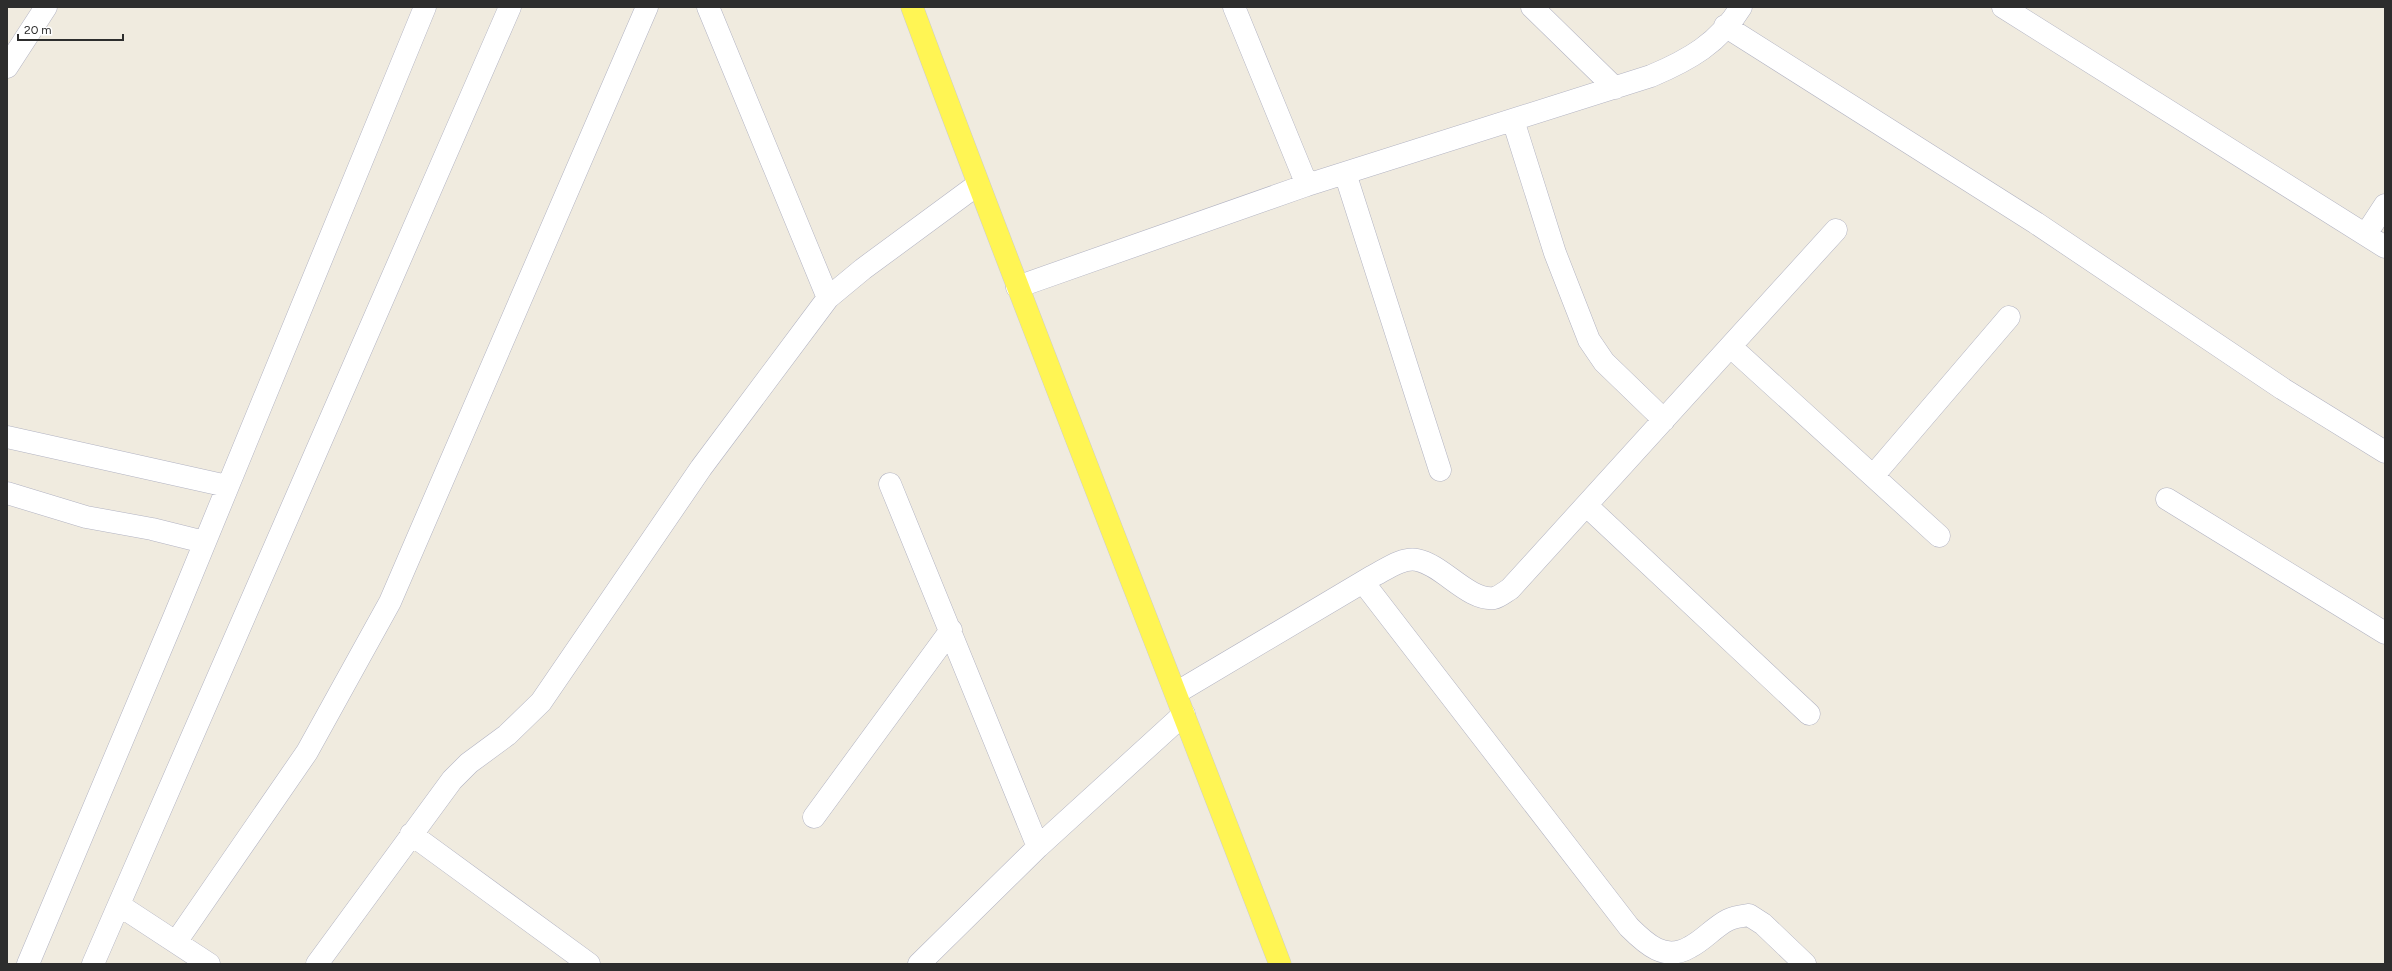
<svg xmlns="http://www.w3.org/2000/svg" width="2392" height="971" font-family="Figtree,sans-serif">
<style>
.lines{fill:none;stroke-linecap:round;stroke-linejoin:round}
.minor-casing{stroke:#b2b3c2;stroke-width:23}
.major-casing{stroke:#cdcdcd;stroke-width:23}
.minor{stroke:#fff;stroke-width:22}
.major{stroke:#fff554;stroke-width:22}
</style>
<rect width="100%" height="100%" fill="#f0ebdf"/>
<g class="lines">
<g class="minor-casing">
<path id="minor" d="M708,7l120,291
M1234,7l73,178
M1532,7l83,81
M2003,7l382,240
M1725,26l311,197 247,166 102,63
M7,67l39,-60
M1513,120l42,133 34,87 15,22 60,58
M1345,173l95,297
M2366,234l19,-29
M1017,287l290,-102 344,-109c38,-16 68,-33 90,-69
M1731,347l208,189
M7,437l220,49
M1873,476l136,-159
M890,484l148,363
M7,493l79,24 66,12 52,13
M2167,499l218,134
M1587,506l222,208
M1363,582l266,345c17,17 36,35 61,20 14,-7 24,-20 38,-27 6,-3 14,-4 21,-5l14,9 42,40
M1176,693l197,-117c12,-6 29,-19 44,-16 26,5 51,41 77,38 5,-1 11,-6 16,-9l326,-359
M814,817l137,-187
M411,834l178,130
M119,905l90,59
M176,942l131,-190 83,-150 257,-595
M28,964l147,-349 250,-608
M93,964l417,-957
M317,964l135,-184 17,-17 38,-28 34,-33 160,-234 127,-170 35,-29 114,-84
M919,964l119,-117 146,-133"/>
</g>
<g class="major-casing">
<path id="major" d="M912,7c119,321 246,638 368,957"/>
</g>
<use href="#minor" class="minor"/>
<use href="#major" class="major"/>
</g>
<rect width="2392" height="971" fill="none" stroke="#2d2d2d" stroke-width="16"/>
<path d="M18 34v6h105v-6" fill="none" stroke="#2d2d2d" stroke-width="2"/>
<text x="24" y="34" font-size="12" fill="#2d2d2d" stroke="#ffffff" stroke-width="3" paint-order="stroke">20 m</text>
</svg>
